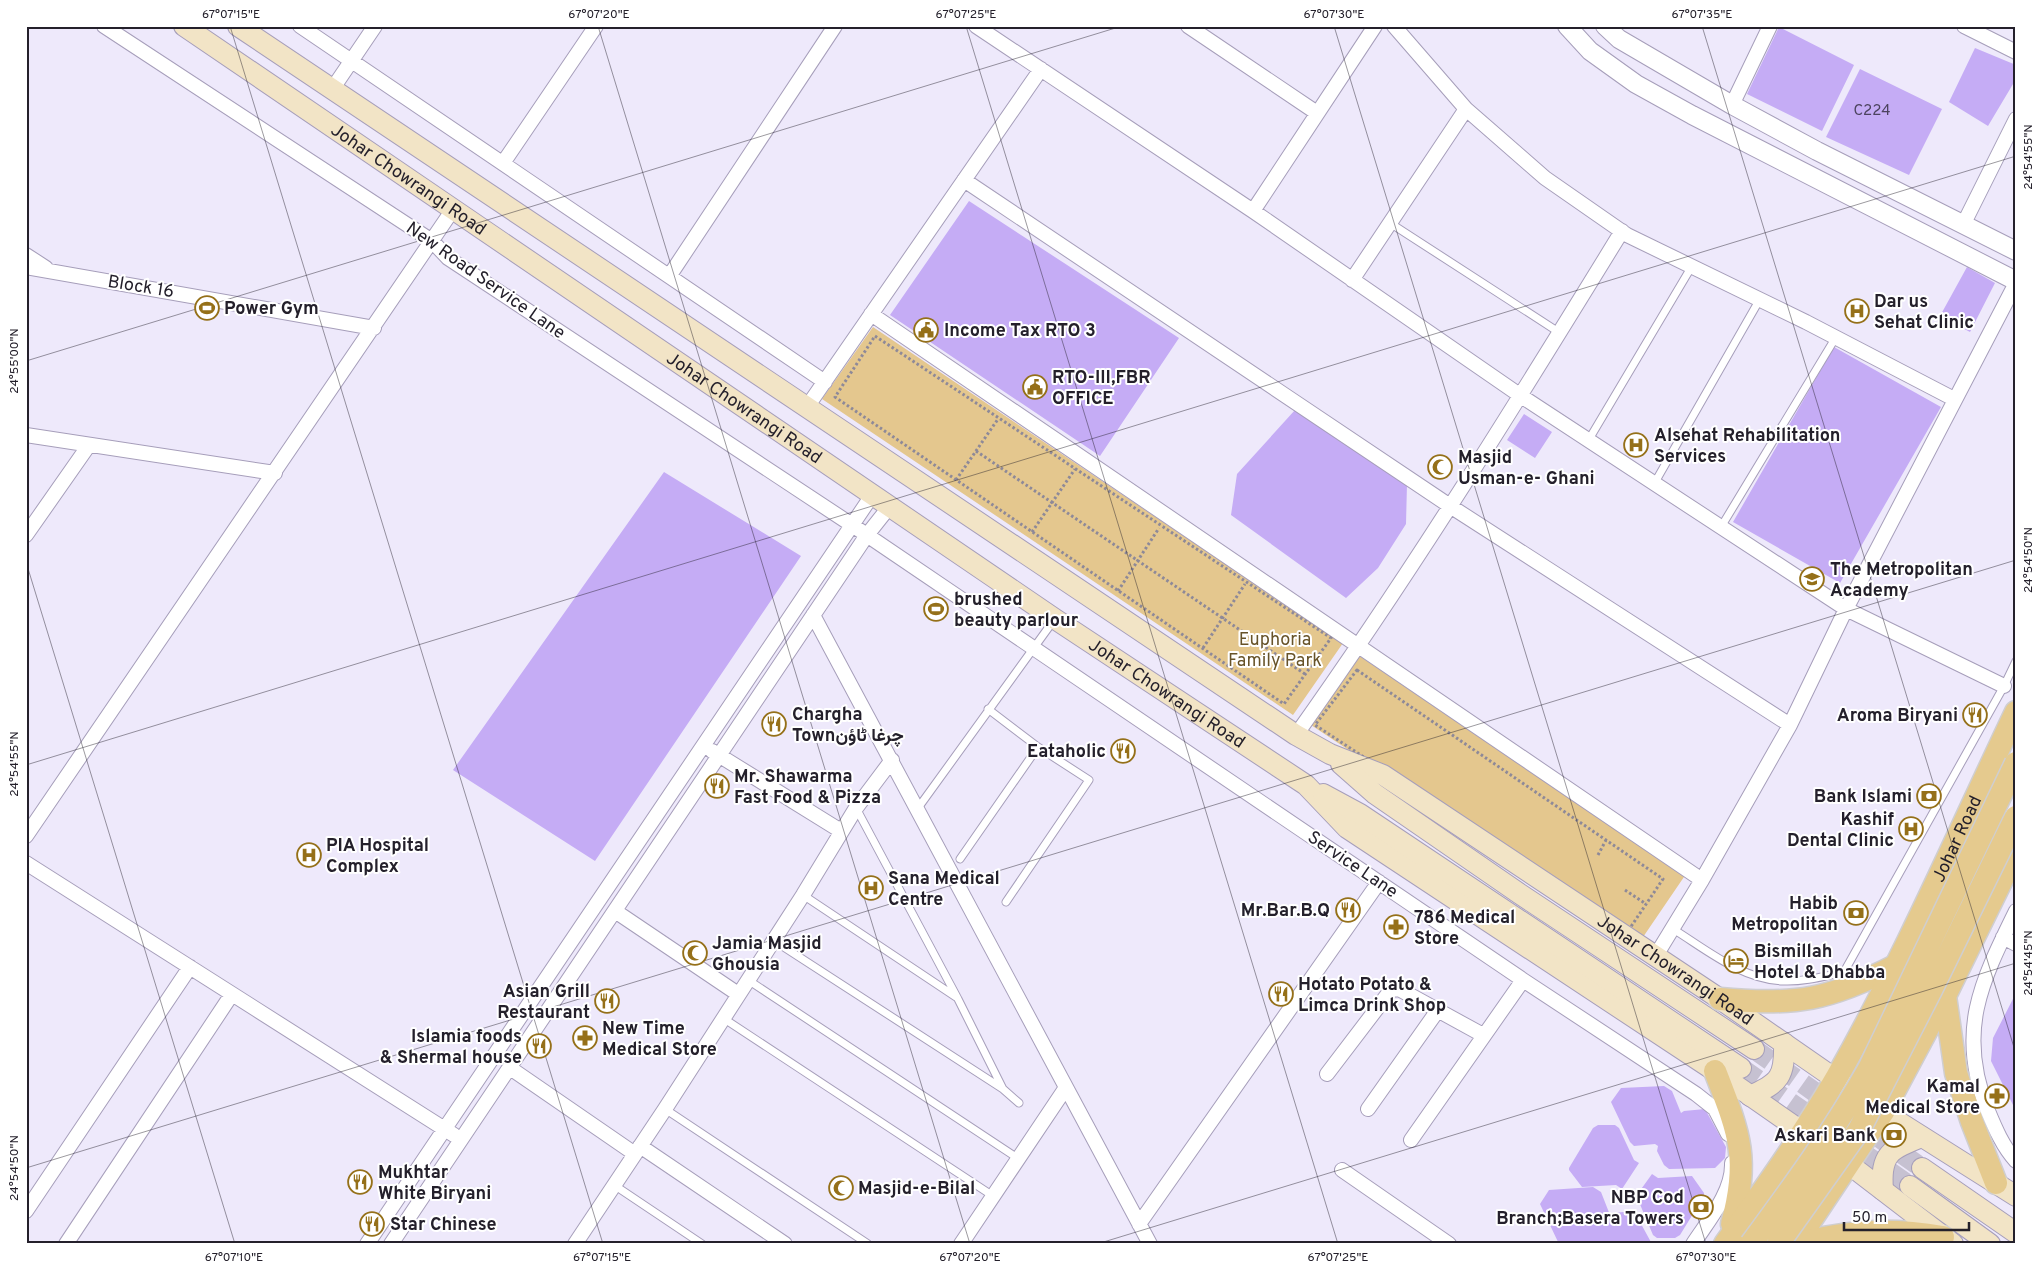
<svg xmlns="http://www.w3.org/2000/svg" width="2042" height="1270" font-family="Overpass,Vazirmatn,sans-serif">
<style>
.green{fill:#e4c78e}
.building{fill:#c5acf5}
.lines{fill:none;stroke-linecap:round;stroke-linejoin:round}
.secondary-tunnel{stroke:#c6c1d1;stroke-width:20;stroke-dasharray:20 10;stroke-linecap:butt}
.service-casing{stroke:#a69eba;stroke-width:9}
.minor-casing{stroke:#a69eba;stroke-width:16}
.tertiary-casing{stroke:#a69eba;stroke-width:20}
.secondary-casing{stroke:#a69eba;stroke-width:22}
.primary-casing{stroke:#cfced0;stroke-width:25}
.path{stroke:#8e8998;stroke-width:3;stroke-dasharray:2.5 2.5;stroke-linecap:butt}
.service{stroke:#fff;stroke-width:7}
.minor{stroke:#fff;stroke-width:14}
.tertiary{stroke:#fff;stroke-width:18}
.secondary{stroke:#f2e4c6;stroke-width:20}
.primary{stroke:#e5ca8e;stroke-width:22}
.primary-bridge-casing{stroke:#cfced0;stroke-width:25;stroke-linecap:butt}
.primary-bridge{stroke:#e5ca8e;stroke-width:22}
.ticks{fill:none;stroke:#24202b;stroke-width:1;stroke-opacity:0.45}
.labels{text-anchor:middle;stroke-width:4;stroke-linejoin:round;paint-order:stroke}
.number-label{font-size:15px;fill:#4c435e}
.street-label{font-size:18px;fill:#24202b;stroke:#fff}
.poi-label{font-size:18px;font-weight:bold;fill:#24202b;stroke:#fff;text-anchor:start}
.park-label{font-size:18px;fill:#675329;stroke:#fff}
.neatline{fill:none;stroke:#24202b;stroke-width:2}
.ticks-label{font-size:12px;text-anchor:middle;fill:#24202b}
</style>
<rect width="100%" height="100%" fill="#eee9fb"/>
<path class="green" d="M873,327l470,316 -50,72 -471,-316z
M1358,655l328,219 -47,69 -328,-218z"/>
<path class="building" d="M1779,27l75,38 -32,66 -75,-37z
M1975,48l41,17v14l-28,47 -39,-24z
M1860,69l82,40 -33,66 -83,-38z
M969,201l210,137 -79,118 -210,-141z
M1967,267l28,16 -25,49 -30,-16z
M1834,347l107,60 -101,176 -107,-61z
M1295,410l112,74 -1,40 -28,44 -32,30 -115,-83 6,-41z
M1524,414l28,18 -17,26 -28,-18z
M664,472l137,84 -206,305 -142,-91z
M2016,993v118l-25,-50 2,-23z
M1664,1086l8,5 9,22 3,-2 21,-2 21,38 -1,11 -10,10 -46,1 -5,-4 -7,-14 1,-5 -3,-2 -21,2 -4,-4 -19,-40 10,-14z
M1598,1125h17l4,3 15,32 5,3 -17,26 -6,-4 -34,2 -13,-17v-2l24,-40z
M1652,1174l6,4 34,-2 12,17v3l-24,39 -5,3h-18l-4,-3 -14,-33 -5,-3z
M1593,1187l8,5 9,23 3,-2 21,-2 18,33h-93l-19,-40 9,-14z"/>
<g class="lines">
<path class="secondary-tunnel" d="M1754,1049l168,119
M1741,1068l169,118"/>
<g class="service-casing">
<path id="service" d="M1390,223l170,110
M1588,441l104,-175
M1654,484l106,-185
M1721,527l115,-190
M988,709l50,38 51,33 -83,122
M856,808l102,191 45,90
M918,808l136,-188
M960,859l78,-112
M803,895l153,102
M1673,929c34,21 68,50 110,52 21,1 42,-5 61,-9
M773,940l230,149 16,14
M748,980l271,179
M1848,983l-4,-11 160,-286 12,-25
M723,1018l270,178
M665,1109l203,135
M614,1185l88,59"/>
</g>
<g class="minor-casing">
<path id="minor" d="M104,26l328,215 16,17 404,267 671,455 173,114 19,15 13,25
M300,26l525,356
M976,26l277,185 268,185 325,213 158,77
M1188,26l129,87
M1394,26l72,83 79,69 82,57 179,87 148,77
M1964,26l52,26
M333,88l42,-62
M1732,105l38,-79
M503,163l93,-137
M964,180l486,326 340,219
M1253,211l122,-185
M1963,225l53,-106
M26,255l20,13
M26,267l348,61
M670,275l165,-249
M1352,280l114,-171
M871,314l831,566
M807,407l234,-338
M26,435l249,38
M26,535l63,-90
M813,615l337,629
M1296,735c116,-163 221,-333 326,-504
M712,751l129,80
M26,836l428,-628
M26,863l428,272
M615,911l123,83
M2016,911c-35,71 -60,121 -28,200 7,17 15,36 28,50
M2003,937l13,7
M1655,957l47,-77 88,-155 56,-116 170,-326
M510,1068l125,86
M1327,1074l64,-84 8,-1 84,46
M1368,1109l70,-99
M1411,1140l112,-160
M640,1146l145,98
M1342,1170l107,74
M26,1211l164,-244
M1139,1224l240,-342
M66,1244l166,-250
M367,1244l506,-750
M391,1244l476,-709 23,-29
M575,1244l90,-135 138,-214 53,-87 36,-48
M961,1244l104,-155
M1693,1244c15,-23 40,-52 39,-81"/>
</g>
<g class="tertiary-casing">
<path id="tertiary" d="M1567,26l23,25 46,33 56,31 324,166
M1605,26l14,13 113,66 85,46 199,100"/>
</g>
<g class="secondary-casing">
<g id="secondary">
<path id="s1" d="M184,26l871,593 251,166 41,43 368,243 135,94 103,79"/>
<path id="s2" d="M238,26l1058,709 34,19 53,21 337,224 163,113 133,84"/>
<path d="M1341,764l34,30 145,100 234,155"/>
<path d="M1323,794l37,20 381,254"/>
<path d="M1750,1096c30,-13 35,-20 34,-53"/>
<path d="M1922,1168l94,65"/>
<path d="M1910,1186l80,58"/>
<path d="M1883,1190c-3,-36 7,-41 39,-53"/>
</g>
</g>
<g class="primary-casing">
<g id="primary">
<path d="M1945,996l11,77 16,49 24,61"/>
<path d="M1720,999c76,7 109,1 177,-34"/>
<path d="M1715,1071c24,62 35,87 17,153"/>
<path id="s3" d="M1725,1244c39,-54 79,-110 112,-167 67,-118 121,-243 179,-365"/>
<path d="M1795,1244l88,-132 62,-116 71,-145"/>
<path d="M1796,1244c55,-13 91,-16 147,-7"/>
</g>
</g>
<path class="path" d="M875,336l456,302 -47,66 -449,-307z
M976,451l329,223
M956,480l42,-61
M1032,532l43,-63
M1118,591l41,-63
M1203,648l42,-64
M1357,670l306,209 -35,52 -313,-206z
M1598,855l8,-15
M1625,890l21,14"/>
<use href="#service" class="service"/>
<use href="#minor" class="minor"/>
<use href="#tertiary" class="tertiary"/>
<use href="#secondary" class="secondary"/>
<use href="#primary" class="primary"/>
<g class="primary-bridge-casing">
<path id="primary-bridge" d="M1751,1244c42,-57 83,-113 118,-175l147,-306
M1778,1244l81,-114 72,-140 85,-173"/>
</g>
<use href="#primary-bridge" class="primary-bridge"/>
</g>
<path class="ticks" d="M230,26l373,1218M598,26l372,1218M966,26l372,1218M1334,26l372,1218M1702,26l314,1028M26,361l1096,-335M26,562l209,682M26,765l1990,-609M26,1168l1990,-608M1097,1244l919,-281"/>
<defs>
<g id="stadium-ring" transform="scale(1.25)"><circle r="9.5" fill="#fff" stroke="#957019" stroke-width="1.5"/><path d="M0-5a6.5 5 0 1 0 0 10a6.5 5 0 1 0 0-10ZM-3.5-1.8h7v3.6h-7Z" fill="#957019"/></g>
<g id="hospital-ring" transform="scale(1.25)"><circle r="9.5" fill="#fff" stroke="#957019" stroke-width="1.5"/><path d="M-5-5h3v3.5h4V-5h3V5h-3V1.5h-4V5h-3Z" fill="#957019"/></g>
<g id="civic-ring" transform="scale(1.25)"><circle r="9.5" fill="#fff" stroke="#957019" stroke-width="1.5"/><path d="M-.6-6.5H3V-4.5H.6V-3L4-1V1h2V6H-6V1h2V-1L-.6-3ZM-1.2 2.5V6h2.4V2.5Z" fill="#957019"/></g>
<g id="mosque-ring" transform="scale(1.25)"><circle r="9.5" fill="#fff" stroke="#957019" stroke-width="1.5"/><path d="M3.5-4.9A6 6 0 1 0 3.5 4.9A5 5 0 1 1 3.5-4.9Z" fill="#957019"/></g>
<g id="school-ring" transform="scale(1.25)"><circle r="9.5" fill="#fff" stroke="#957019" stroke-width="1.5"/><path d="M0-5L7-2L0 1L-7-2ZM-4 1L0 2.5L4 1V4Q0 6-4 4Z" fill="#957019"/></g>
<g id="restaurant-ring" transform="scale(1.25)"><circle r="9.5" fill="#fff" stroke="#957019" stroke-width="1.5"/><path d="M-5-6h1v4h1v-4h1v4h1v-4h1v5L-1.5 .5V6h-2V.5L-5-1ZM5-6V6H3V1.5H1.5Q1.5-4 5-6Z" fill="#957019"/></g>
<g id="bank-ring" transform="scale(1.25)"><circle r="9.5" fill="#fff" stroke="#957019" stroke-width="1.5"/><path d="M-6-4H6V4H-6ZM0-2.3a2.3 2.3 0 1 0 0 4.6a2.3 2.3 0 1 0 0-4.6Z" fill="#957019"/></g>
<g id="pharmacy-ring" transform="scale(1.25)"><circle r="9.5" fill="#fff" stroke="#957019" stroke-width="1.5"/><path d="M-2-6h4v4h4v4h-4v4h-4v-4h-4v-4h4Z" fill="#957019"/></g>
<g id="hotel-ring" transform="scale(1.25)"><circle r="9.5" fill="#fff" stroke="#957019" stroke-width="1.5"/><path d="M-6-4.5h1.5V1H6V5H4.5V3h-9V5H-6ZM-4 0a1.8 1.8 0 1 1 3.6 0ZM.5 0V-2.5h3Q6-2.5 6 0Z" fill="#957019"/></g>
</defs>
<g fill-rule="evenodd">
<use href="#stadium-ring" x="207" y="308"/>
<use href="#hospital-ring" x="1857" y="311"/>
<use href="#civic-ring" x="926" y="330"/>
<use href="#civic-ring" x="1035" y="387"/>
<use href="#hospital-ring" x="1636" y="445"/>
<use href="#mosque-ring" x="1440" y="467"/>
<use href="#school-ring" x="1812" y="579"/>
<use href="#stadium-ring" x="936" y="609"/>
<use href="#restaurant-ring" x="1975" y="715"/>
<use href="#restaurant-ring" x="774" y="724"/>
<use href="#restaurant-ring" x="1123" y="751"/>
<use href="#restaurant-ring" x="717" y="786"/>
<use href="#bank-ring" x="1929" y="796"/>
<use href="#hospital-ring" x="1911" y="829"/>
<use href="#hospital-ring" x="309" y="855"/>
<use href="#hospital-ring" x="871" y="888"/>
<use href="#restaurant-ring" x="1348" y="910"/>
<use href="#bank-ring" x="1856" y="913"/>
<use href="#pharmacy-ring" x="1396" y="927"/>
<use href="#mosque-ring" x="695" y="953"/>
<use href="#hotel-ring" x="1736" y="961"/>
<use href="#restaurant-ring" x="1281" y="994"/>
<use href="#restaurant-ring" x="607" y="1001"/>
<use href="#pharmacy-ring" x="585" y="1038"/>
<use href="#restaurant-ring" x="539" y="1046"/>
<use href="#pharmacy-ring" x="1997" y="1096"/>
<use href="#bank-ring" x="1894" y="1135"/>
<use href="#restaurant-ring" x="360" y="1182"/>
<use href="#mosque-ring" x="841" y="1188"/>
<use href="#bank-ring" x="1701" y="1207"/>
<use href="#restaurant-ring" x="372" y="1224"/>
</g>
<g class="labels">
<g class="number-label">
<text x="1872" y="115">C224</text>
</g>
<g class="street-label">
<text dy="6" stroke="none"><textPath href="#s1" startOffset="272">Johar Chowrangi Road</textPath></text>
<text transform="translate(486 280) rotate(35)" y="6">New Road Service Lane</text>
<text transform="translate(141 286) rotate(9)" y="6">Block 16</text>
<text dy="6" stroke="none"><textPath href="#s1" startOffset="678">Johar Chowrangi Road</textPath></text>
<text dy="6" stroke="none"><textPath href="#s1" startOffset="1188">Johar Chowrangi Road</textPath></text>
<text dy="6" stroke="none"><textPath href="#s3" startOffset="468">Johar Road</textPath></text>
<text transform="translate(1353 864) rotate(34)" y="6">Service Lane</text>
<text dy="6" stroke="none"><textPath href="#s2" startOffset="1721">Johar Chowrangi Road</textPath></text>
</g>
<g class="poi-label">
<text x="1874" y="307">Dar us<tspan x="1874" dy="21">Sehat Clinic</tspan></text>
<text x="224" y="314">Power Gym</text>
<text x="944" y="336">Income Tax RTO 3</text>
<text x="1052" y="383">RTO-III,FBR<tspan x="1052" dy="21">OFFICE</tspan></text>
<text x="1654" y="441">Alsehat Rehabilitation<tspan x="1654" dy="21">Services</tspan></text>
<text x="1458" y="463">Masjid<tspan x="1458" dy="21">Usman-e- Ghani</tspan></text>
<text x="1830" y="575">The Metropolitan<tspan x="1830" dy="21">Academy</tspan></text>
<text x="954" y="605">brushed<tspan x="954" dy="21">beauty parlour</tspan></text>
<text x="792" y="720">Chargha<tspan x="792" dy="21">Townچرغا ٹاؤن</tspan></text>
<text x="1958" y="721" text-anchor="end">Aroma Biryani</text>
<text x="1106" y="757" text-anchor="end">Eataholic</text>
<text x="734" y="782">Mr. Shawarma<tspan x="734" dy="21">Fast Food &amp; Pizza</tspan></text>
<text x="1912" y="802" text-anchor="end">Bank Islami</text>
<text x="1894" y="825" text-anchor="end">Kashif<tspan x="1894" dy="21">Dental Clinic</tspan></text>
<text x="326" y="851">PIA Hospital<tspan x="326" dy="21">Complex</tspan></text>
<text x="888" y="884">Sana Medical<tspan x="888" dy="21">Centre</tspan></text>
<text x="1838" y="909" text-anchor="end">Habib<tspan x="1838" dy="21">Metropolitan</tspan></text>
<text x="1330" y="916" text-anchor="end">Mr.Bar.B.Q</text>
<text x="1414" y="923">786 Medical<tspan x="1414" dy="21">Store</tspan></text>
<text x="712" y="949">Jamia Masjid<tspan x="712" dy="21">Ghousia</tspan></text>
<text x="1754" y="957">Bismillah<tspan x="1754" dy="21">Hotel &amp; Dhabba</tspan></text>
<text x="1298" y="990">Hotato Potato &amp;<tspan x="1298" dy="21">Limca Drink Shop</tspan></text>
<text x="590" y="997" text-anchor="end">Asian Grill<tspan x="590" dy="21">Restaurant</tspan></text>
<text x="602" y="1034">New Time<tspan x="602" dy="21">Medical Store</tspan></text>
<text x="522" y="1042" text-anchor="end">Islamia foods<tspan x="522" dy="21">&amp; Shermal house</tspan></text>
<text x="1980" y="1092" text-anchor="end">Kamal<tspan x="1980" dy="21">Medical Store</tspan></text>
<text x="1876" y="1141" text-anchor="end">Askari Bank</text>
<text x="378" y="1178">Mukhtar<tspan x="378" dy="21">White Biryani</tspan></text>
<text x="858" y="1194">Masjid-e-Bilal</text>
<text x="1684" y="1203" text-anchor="end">NBP Cod<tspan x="1684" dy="21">Branch;Basera Towers</tspan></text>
<text x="390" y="1230">Star Chinese</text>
</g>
<g class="park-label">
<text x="1275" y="645">Euphoria<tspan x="1275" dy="21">Family Park</tspan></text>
</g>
</g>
<rect width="2042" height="1270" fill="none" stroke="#ffffff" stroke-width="55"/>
<path d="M1844 1222v8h125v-8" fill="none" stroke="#24202b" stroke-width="2.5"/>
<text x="1852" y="1222" font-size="15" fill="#24202b" stroke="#ffffff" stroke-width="4" paint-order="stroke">50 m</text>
<rect x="28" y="28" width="1986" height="1214" class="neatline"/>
<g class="ticks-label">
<text x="231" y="18">67°07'15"E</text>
<text x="599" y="18">67°07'20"E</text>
<text x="966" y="18">67°07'25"E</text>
<text x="1334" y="18">67°07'30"E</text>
<text x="1702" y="18">67°07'35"E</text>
<text transform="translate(2028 157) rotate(-90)" y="4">24°54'55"N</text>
<text transform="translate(14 361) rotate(-90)" y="4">24°55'00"N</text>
<text transform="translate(2028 560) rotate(-90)" y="4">24°54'50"N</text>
<text transform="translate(14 764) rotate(-90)" y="4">24°54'55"N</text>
<text transform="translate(2028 963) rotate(-90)" y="4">24°54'45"N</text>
<text transform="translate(14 1168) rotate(-90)" y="4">24°54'50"N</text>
<text x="234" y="1261">67°07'10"E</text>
<text x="602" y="1261">67°07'15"E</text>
<text x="970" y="1261">67°07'20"E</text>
<text x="1338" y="1261">67°07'25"E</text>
<text x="1706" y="1261">67°07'30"E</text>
</g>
</svg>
